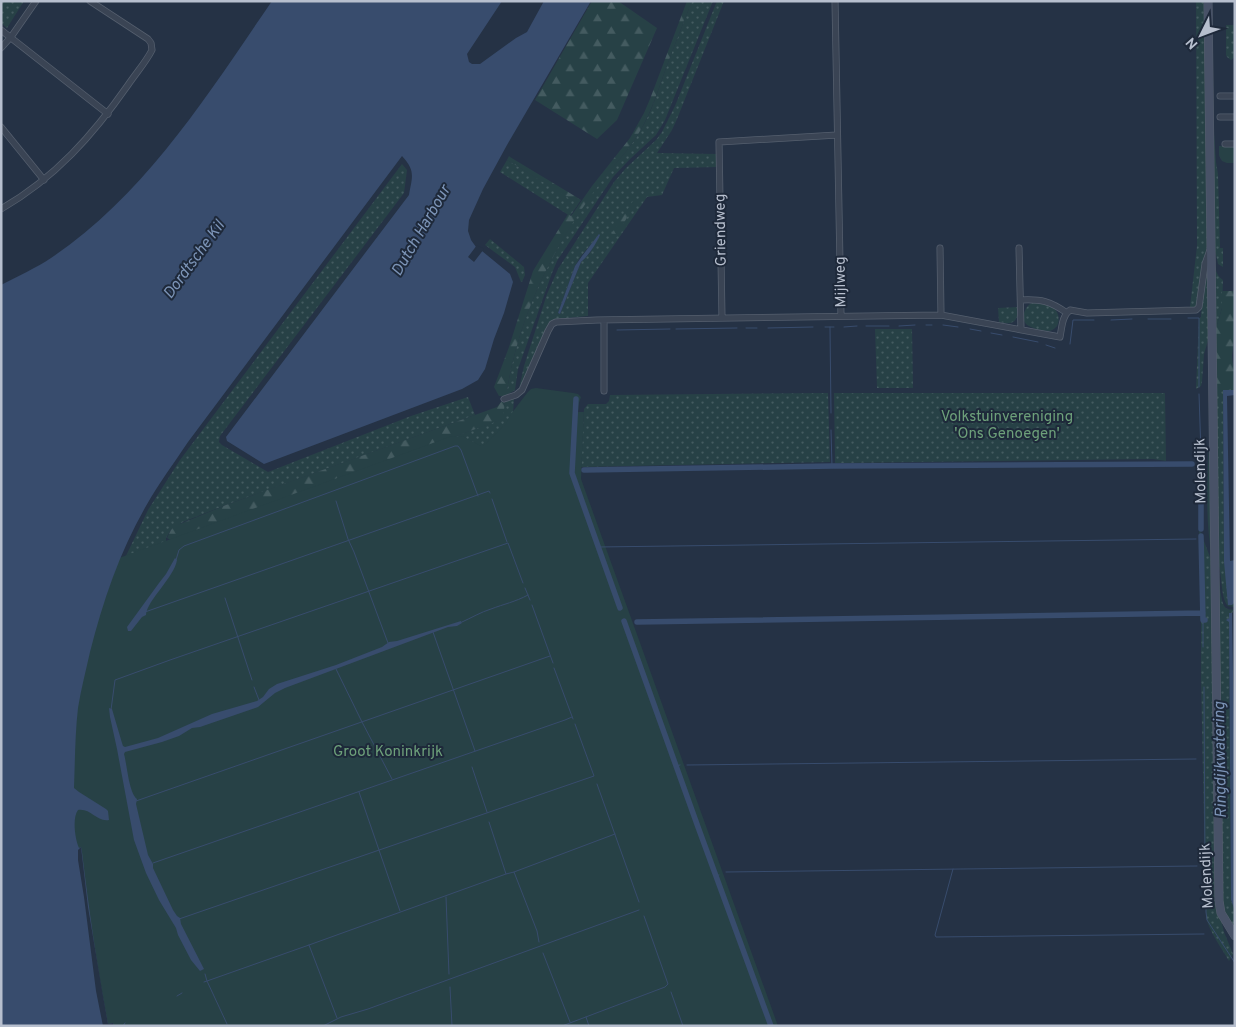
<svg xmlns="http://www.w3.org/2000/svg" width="1236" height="1027" font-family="Overpass,sans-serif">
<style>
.grass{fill:url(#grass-dots);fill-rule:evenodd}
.forest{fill:url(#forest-firs)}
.park{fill:#274146}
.water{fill:#384c6d}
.pier{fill:#253245}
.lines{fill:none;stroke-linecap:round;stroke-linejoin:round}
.stream{stroke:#384c6d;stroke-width:1}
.canal{stroke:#384c6d;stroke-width:5.5}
.street-casing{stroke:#555f6e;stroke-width:7}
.secondary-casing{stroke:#555f6e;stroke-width:9}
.street{stroke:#3a4454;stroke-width:5.5}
.secondary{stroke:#485267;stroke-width:8}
.labels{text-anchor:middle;stroke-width:4;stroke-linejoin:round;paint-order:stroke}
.street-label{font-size:15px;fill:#b7bfce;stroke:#1e293a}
.park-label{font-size:15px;fill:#6da07a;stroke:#1e293a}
.water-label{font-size:16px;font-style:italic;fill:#7c94b7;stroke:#1e293a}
</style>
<defs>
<pattern id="grass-dots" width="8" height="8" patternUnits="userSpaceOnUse" patternTransform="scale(1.25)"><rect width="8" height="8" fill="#274146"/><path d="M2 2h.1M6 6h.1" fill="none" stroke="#445b60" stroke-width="1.8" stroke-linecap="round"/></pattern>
<pattern id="forest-firs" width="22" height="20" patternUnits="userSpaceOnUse" patternTransform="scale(1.25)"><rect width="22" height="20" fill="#274146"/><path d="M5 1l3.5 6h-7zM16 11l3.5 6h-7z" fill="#445b60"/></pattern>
</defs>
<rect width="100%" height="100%" fill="#253245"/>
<path class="grass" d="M1,1h23l-17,27 -6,-5z
M692,1h21l-48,119 -9,15 -27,25 -16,17 -56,84 -5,12 -34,96 -3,21h-8c13,-78 47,-145 93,-208 13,-17 30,-32 40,-51 12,-19 18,-41 26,-63 8,-22 17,-44 26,-67z
M717,1h7l-47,118 -5,11 -15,23 60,1v13l-43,1 -12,27 -15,2 -59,86v33l-32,3 -7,5 -30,65 5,-23 23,-72 11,-25 56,-87 12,-14 30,-28 6,-8 13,-26zM599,235l-9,18 -9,9 -21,52 -2,-1 17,-47 6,-10z
M1196,1h10l2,237 -10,67 -3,2h-5l7,-61z
M1226,25h9v32l-4,3 -4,-3 -1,-2z
M1212,117h1l3,45 2,12 2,74h3v19l-5,-3 -4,-18z
M507,160l68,41 3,-3 3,2 -11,16 -70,-44z
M402,164l5,6 -3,23 -184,243 -1,6 3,3 46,27 143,-56 57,-19 7,18 -249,90 -43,17 -12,8 -5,8v5l-42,17 24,-50 32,-50z
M490,239l34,28 1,8 -3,7h-1l-6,-15 -30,-22z
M1213,253c2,9 1,22 10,27l-1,28 -7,24z
M1208,267l1,70 -5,17 -2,28 -1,4 -5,3 3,-71 2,-1v-2l3,-27z
M1034,302c6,1 13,2 18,5 10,6 9,23 -4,24 -5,0 -18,-3 -22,-7 -6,-7 0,-20 8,-22z
M1018,307c0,16 -5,18 -19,15l-1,-14z
M875,329h37l1,59h-36z
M1215,390h8l1,172 10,40 1,-4v9l-7,-1c-8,-8 -5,-33 -11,-46z
M828,393l2,69 -249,5 3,-58 4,-5h18l3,-3 1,-6z
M834,393h331l1,68 -13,-2 -318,4z
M514,398l-1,16 -2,6 -26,28 -32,-11 49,-18 3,-18z
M1199,528l14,37 8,355 3,12 9,22 -4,7c-8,-14 -19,-28 -23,-44l-5,-238v-65z
M1217,565c2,8 3,40 9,43 2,2 5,1 8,2l-2,3h-3v9l2,278 4,11v20l-12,-19z"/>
<path class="forest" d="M592,1h26l39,27 -40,92 -20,19 -62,-39z
M687,1h5c-9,23 -18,45 -26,67 -8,22 -14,43 -26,63 -10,19 -27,34 -39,51 -47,63 -81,130 -94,208h8l-10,6h-6l-5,-9 15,-40 24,-76 35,-57 3,2 21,-30 38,-48 14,-25 6,-14z
M1219,146h16v17h-8l-5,-2 -3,-6z
M509,156l1,1 68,41 -3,4 -68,-42z
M633,201h2v2l-20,36 -4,1 -1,-4z
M1222,291h13v42l-3,23 1,9 2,5v20h-20v-58l7,-24z
M505,401l-2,18 -332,121 -4,-2 4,-8 4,-4 51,-21 271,-98 4,-5z
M1210,424l2,133c-8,-42 -4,-91 -2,-133z"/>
<path class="park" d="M536,388l37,5 5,1 3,3 -2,6 -1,9h6l-3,67 197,547h-678l-32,-231 11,-122 40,-115 333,-122 12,1 17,9h2l23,-22 5,-10 16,-21 4,-4z"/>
<path class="water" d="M272,1h230l-35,53 2,8 3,2h8l36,-26 11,-6 17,-31h47l-84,144 -24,44 -14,31 -1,11 3,9 5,7 6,4 28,23 3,8 -9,31 -10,26 -9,30 -7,11 -16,9 -198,75 -37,-23 -1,-4 183,-242c3,-18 7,-24 -7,-39l-214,286c-14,21 -29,41 -42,64 -26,45 -43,95 -56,146 -4,18 -9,37 -12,56 -3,26 -3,53 -4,80l5,4 27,17 2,2 1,9c-13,2 -18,-12 -31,-10 -6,8 -3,29 1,38l2,-1 1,5c7,58 15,115 26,172l5,-1 1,3h-113v-741c17,-9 35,-17 50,-27 95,-64 157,-164 221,-257z
M599,234l1,1c-5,11 -11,20 -19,27l-21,52 -2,-1 17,-47 7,-10z
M1223,390h12v5l-8,1 3,165 5,-1v38l-1,5 -2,2h-4l-4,-43z
M175,558l2,2c-3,18 -30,40 -31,55l-4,2 -11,14h-3l-1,-4 32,-44 7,-9z
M1229,613h3l3,179v119l-4,-11 -2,-278 -3,-2 3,-2z
M461,621l1,2 -5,3 -9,1 -163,61 -10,5 -17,14 -58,20 -8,1 -13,8 -17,6 -37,10 -1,2c3,11 5,39 13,45l-1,5 12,51 5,9v4l20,42 4,6 3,2 1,6 23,45 -4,2 -9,-11 -13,-25 -2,-7 -17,-28 -13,-27 -12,-33 -17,-91 -7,-32 -1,-9 3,1 10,34 1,3 2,1 33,-9 54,-24 45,-13 6,-4 6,-8 8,-5 59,-19 46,-18 7,-5 8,-1z"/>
<path class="pier" d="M477,245l7,4 -10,13 -6,-5z
M81,847l7,60 15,89 5,28 5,-1 1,3h-11l-7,-35 -12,-94 -6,-37v-10z"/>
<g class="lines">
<path class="stream" d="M1188,318h11v69
M1148,319h23
M1111,320l21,-1
M926,325h6
M943,325l15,2
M866,326h23
M899,326l16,-1
M825,327h9
M830,327l1,86
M844,327l13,-1
M746,328h11
M768,328l45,-1
M676,329l61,-1
M970,329l11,2
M617,330l53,-1
M991,333l11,2
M1013,337l25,5
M1070,344l3,-24h21
M1046,345l9,3
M1199,394l2,59
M831,430l1,36
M1201,463v-1
M492,499l15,43
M336,501l12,38 6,13 34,91
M1200,539h1
M598,547l598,-8
M176,560l3,-10 5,-4 271,-100h3l3,4 17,46
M525,588l5,12
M225,598l27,82
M532,605l21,58
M145,612l344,-121 1,2
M1203,620v27
M462,622c9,-4 19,-10 29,-13 13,-5 24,-7 37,-14
M433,632l42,119
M554,668l19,51
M336,669l26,53 30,57
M254,687l5,13
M1204,687l1,180
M111,710l4,-30 55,-20 338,-117 15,40
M687,765l509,-6
M676,766l4,-1
M472,767l15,45
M597,784l42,118
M359,792l41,119
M136,801l414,-145
M489,822l17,52 8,-2 23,59 2,11
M153,863l412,-143 7,-3
M953,869l-18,66 1,2 268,-3
M514,872l101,-38
M726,872l471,-6
M716,876l3,-1
M1206,888v24l1,8 28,43
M446,897l3,77
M179,919l415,-143 -19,-52
M309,945l28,73
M543,953l27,69
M204,982l3,-1 -2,-7
M450,987l2,39
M671,992l12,34
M177,996l5,-3
M586,1017l3,9
M227,1024l-20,-43 102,-36 197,-71
M123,1026l2,-3
M323,1026l18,-9 27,-8 271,-99
M562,1026l103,-39 3,-3 -24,-68"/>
<path class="canal" d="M576,399l-4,74 48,135
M1200,463h1v27
M584,470l248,-4 360,-2
M1201,501v28
M1201,536l2,84h2
M624,621l74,206 73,199
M637,622l566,-9"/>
<g class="street-casing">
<path id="street" d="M835,1l6,315
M1,30l107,84
M1,48l10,-11 25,-36
M1220,96h15
M1220,117h15
M1,127l43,53
M1225,144h10
M1,209c54,-31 92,-74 127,-124 8,-12 18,-23 24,-35l-1,-7 -3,-4 -58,-38
M940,248l1,67
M1019,248l2,81
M1021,300c20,-1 29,1 46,13
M722,318l-3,-176 118,-7
M604,320v71
M504,399l12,-4 6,-5 26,-59 4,-7 4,-2 41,-2 344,-5 119,22c2,-10 2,-21 10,-27l17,3 109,-3 3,-3 6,-43 5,-14"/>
</g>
<g class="secondary-casing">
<path id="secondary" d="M1208,1l11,900 2,12 14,23"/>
</g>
<use href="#street" class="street"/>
<use href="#secondary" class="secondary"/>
</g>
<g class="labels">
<g class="street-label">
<text transform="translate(720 230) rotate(-91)" y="5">Griendweg</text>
<text transform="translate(840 282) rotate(-91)" y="5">Mijlweg</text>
<text transform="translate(1200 471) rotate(-91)" y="5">Molendijk</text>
<text transform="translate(1206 876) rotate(-93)" y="5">Molendijk</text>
</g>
<g class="park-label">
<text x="1007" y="421">Volkstuinvereniging<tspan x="1007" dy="17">'Ons Genoegen'</tspan></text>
<text x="388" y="756">Groot Koninkrijk</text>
</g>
<g class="water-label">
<text transform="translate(420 230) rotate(-60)" y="6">Dutch Harbour</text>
<text transform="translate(193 259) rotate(-54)" y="6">Dordtsche Kil</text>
<text transform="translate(1219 760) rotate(-91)" y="6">Ringdijkwatering</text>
</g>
</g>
<rect width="1236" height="1027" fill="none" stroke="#b7bfce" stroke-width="5"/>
<g transform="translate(1201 35) rotate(228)" stroke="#1e293a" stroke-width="4" paint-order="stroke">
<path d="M0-4L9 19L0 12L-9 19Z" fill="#b7bfce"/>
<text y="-8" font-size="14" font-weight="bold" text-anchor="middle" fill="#b7bfce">N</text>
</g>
</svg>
